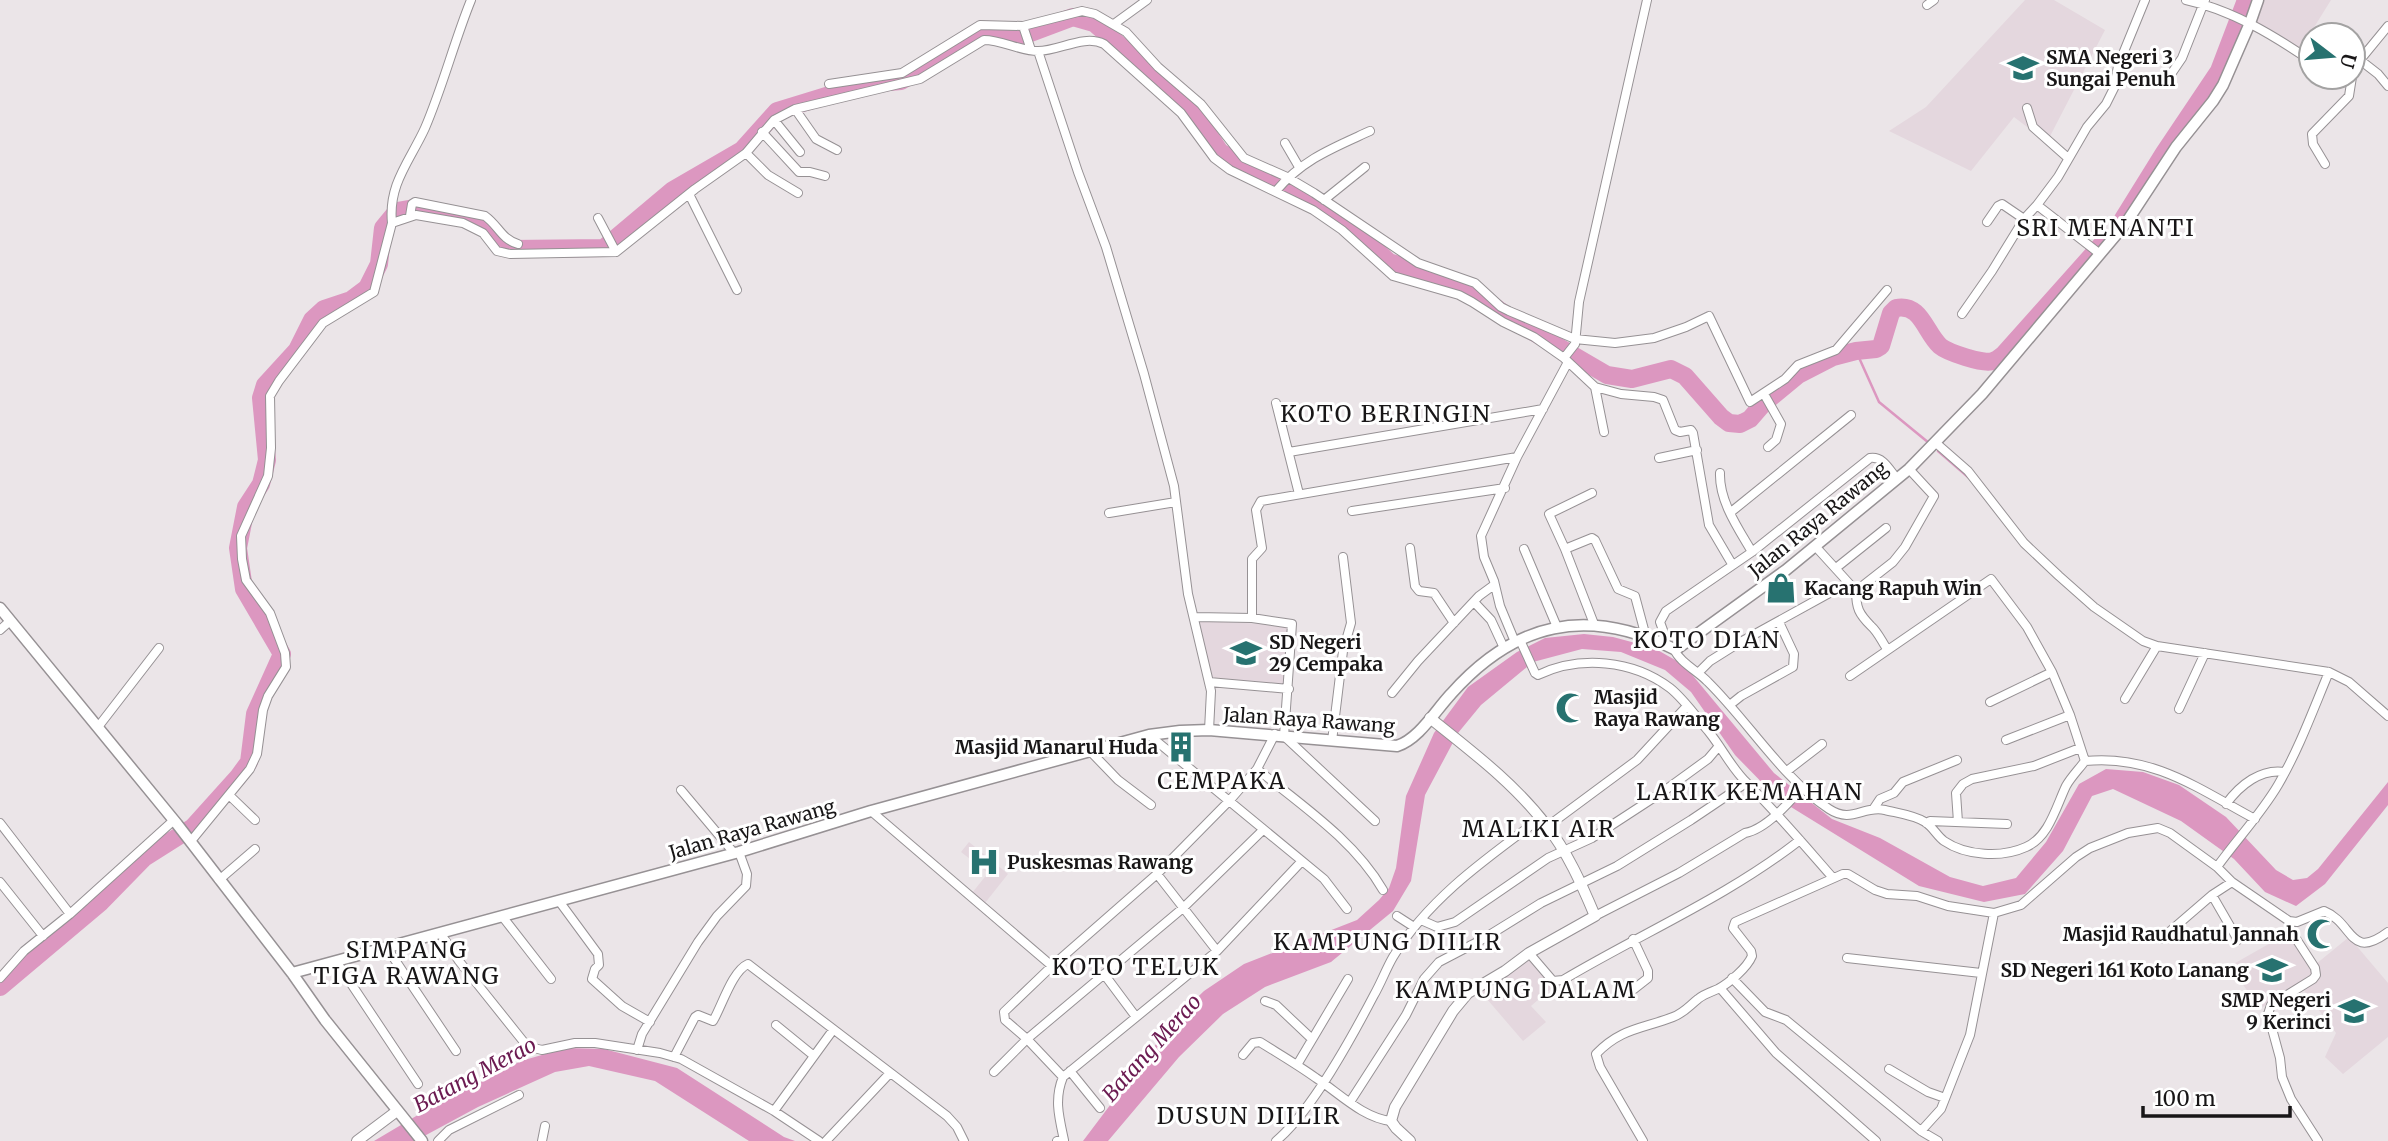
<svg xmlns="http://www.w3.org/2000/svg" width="2388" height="1141" font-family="Merriweather,serif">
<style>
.built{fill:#e4d7de}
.water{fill:#dc97c0}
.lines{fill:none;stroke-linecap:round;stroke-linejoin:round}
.stream{stroke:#dc97c0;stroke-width:2.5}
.river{stroke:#dc97c0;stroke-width:18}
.minor-casing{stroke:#969194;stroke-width:10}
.tertiary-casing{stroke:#969194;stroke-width:12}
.secondary-casing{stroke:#969194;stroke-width:13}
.minor{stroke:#fff;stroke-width:8}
.tertiary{stroke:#fff;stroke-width:10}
.secondary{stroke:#fff;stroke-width:10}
.labels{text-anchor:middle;stroke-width:6;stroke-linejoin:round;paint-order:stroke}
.poi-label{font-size:19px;font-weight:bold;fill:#181617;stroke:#fff;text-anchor:start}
.street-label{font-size:19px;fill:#181617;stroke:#fff}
.water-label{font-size:21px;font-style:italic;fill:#6b1a51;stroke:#fff}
.quarter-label{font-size:23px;letter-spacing:2px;fill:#181617;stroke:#fff}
</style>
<rect width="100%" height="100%" fill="#ebe5e8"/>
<path class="built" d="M2025,0h29l51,30 -58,112 -33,-25 -43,54 -82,-40 37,-24z
M2263,0h68l-31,50 -45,-26z
M1199,621l91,4 -4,60 -77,-5z
M969,842l39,32 -23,29 -13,-10 16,-20 -27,-21z
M2288,933l27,40 -55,36 -30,-43z
M2349,937l39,46v54l-45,37 -18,-17 11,-24 -33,-44 18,-14 -5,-11z
M1528,958l25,29 -22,19 15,16 -23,19 -43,-50z"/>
<path class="water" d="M1584,634l29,3 41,11 30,17 90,108 58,46 48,19 70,39 33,9 33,-8 30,-36 33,-58 27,-15 37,3 36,13 47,32 50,53 17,10 14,-2 11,-9 70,-87v23l-63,79 -29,22 -31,-14 -31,-33 -53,-38 -68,-32 -21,7 -29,55 -38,43 -41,8 -65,-16 -141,-87 -43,-44 -44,-63 -26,-22 -44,-18 -39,-3 -49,13 -52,43 -23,28 -33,62 -14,86 -18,30 -62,51 -66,25 -42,27 -44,43 -71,84h-25l92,-122 29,-28 40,-27 113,-44 22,-20 10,-12 7,-20 10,-72 28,-63 34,-46 49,-35 28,-14z
M566,1048l38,1 73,19 107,69 11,4h-46l-94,-60 -66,-15 -34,6 -77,35 -63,34h-41l54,-32 93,-48z"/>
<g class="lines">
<path class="stream" d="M1856,351l23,51 50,41
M1938,451l30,26"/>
<path class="river" d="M2123,219l41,-66 55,-82 27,-71
M0,987l101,-85 43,-44 49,-31 45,-50 11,-15 6,-48 27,-60 -38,-65 -6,-41 8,-41 15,-23 6,-24 -6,-62 4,-13 32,-35 15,-30 12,-11 27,-9 16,-12 12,-24 4,-36 14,-17 17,-3 62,13 34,28 94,-1 69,-58 69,-40 35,-39 88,-27 36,-3 81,-47 35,4 56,-21 21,6 95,82 31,47 123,67 46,43 78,25 49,35 91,53 25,4 39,-10 14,7 36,41 8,6 11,1 10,-5 13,-15 35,-29 35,-18 23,-6 20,-2 5,-3 10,-33 5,-5c25,-5 29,24 44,38 7,6 44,19 53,15 4,-1 7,-4 10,-6l100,-112"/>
<g class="minor-casing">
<path id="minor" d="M2186,0c46,10 87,35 125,61
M1927,5l7,-5
M1114,24l33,-24
M1023,26l8,24
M1038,51l40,121 28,75 38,127 30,112 14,108 23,97 -2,39
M2360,60l18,14 10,12
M2353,65l7,-5 28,-34
M2167,80l15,-22 23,-58
M829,84l73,-11 78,-48 43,1 59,-15 13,3 31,18 32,35 43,37 43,54 43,19 27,16 104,70 57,20 26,24 8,4 66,28 40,4 39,-5 32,-11 23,-11 41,86 35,-23 13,-14 38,-15 51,-60
M2027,108l6,19 35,31
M795,109l21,30 21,11
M774,120l26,32
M762,132l37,40h11l15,4
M1285,143l14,24
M746,153l22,22 30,18
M2325,164l-12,-20 -1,-10 37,-38 3,-19
M1276,191c27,-32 57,-43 94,-60
M689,194l48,96
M1324,200l41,-33
M410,216l2,-12 3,-2 70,14c14,10 16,23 33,28
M598,218l18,34
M1987,222l11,-16 4,-2 22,15
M392,223c-4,-39 18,-62 33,-95 18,-42 29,-86 46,-128
M2100,254l-63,-49 21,-28 29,-50 19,-23 8,-16 4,-22 27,-66
M1962,314l30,-43 32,-52 13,-14
M1564,358l11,-14 4,-42 68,-302
M1595,387l9,45
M1764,394l17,30 -5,16 -8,7
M1276,403l23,91
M1936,443l32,28 56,72 35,33 35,31 49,34 14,5 172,26 20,10 39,34
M1289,452l254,-43
M1659,458l38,-8
M1720,473c-1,28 18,55 32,79
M1592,493l-43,21 16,35 29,75
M1352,511l153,-23
M1731,512l120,-97
M1109,513l67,-11
M1815,546l41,45c0,17 3,23 15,35 7,6 11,16 16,23
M1410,548l5,38 4,5 15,2 20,30
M1524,549l33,78
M1565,549l27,-11 3,2 23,49 17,7 11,41
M1836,568l50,-40
M1856,591l37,-29 12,-15 29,-51 -25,-27
M1474,602l17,18 13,28
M1195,617l57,1 40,6 -8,112 91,85
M1252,618v-59l10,-11 -6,-38 5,-9 256,-44
M0,630l10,-9
M1520,640l15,33 3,2c42,-20 95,-15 132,13 14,11 27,30 39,44 13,16 23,37 38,51 30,30 58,63 86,95
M1515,642l-15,-36 -6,-25 -10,-24 -3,-21 36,-79 51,-95
M1662,643l2,-10 -4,-11 6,-11 86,-59 118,-94c13,-2 19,11 27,21
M1674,649c6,14 24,22 34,33 39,38 76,98 121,127 23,15 34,-4 56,1 12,3 29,5 40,12 8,5 12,14 19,19 22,15 58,17 82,6 23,-10 30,-40 40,-61 5,-9 13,-17 19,-25 67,-7 114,28 170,58
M1699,672l11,-11 27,-17 96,-53
M1850,676l141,-97 36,48 25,45 18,43 15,46
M1209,682l80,7
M1392,693l26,-32 61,-65 15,-11
M2125,699l32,-53
M1990,702l62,-30
M1731,704l10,-8 52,-29 1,-13 -15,-32
M2179,709l26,-56
M98,727l61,-79
M1149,735l175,144 23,30
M2006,740l64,-25
M1332,741l11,-90 8,-28 -8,-66
M1090,751l28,29 33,25
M1257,769c44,36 97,71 126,121
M1787,771l35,-27
M681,790l53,63
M230,796l25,24
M2226,804c14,-19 35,-36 59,-32
M1874,808l6,-9 14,-6 9,-11 54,-22
M871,811l181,155
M1958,822l-2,-29 7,-9 9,-5 62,-13 46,-18
M0,823l70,91
M1926,823l4,-2 77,3
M1548,826l89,-66 50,-54
M191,841l59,-72 7,-15 6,-44 5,-14 18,-29 -1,-14 -15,-40 -24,-33 -4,-21 -1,-23 27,-60 3,-28 -1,-52 9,-15 44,-58 51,-31 18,-69 24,-8 47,8 20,10 14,18 13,3 106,-2 79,-63 51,-36 28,-33 21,-11 125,-30 64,-39c18,0 36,11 54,11 21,0 46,-17 66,-7l77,69 33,45 16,12 83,40 29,20 51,46 66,19 13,7 31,20 31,15 30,21 31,29 26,7 33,3 9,3 12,30 5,2 11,-2 2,3 16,92 23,39
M2217,867c20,-28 44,-53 61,-82 21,-36 35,-75 51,-113
M1157,874l60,77
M219,880l36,-31
M0,882l43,54
M2212,895l26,45
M559,901l39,53 1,11 -4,4 -3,10 30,27 28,16
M502,916l49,63
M1397,916l17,11
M1595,916l84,-43 66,-40c21,-4 44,-30 57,-46
M1421,920l16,7 18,-5 93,-64 44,-20 72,-47 44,-32 11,-13
M2289,921l2,10 24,37 1,7 -3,4 -42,26 -3,9 12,44 2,19 9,22 27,42
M441,934l18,27 64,80 7,6 12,3 33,-7h20l65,10 21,6 93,52 45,30
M1633,939l15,32v7l-14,11
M2161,939l51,-44 20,-13
M387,948l69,103
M1529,953l24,28 10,-1c79,-47 164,-83 237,-140
M1847,958l134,15
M336,961l82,123
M1104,974l32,43
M0,978l24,-27 46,-37 104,-94
M1732,978l33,34 21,8 135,111 17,10
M1720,988l56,65 100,88
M1265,1001l11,4 36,34
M776,1025l38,31
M637,1050l5,-16 56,-92 19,-26 29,-30 1,-12 -8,-22
M1243,1055l10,-12 7,-1c19,12 38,23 56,36 23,15 47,40 75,43
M674,1057l21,-40 3,-2 15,6c9,-15 19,-50 35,-57l199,152 10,11 7,14
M1297,1065l51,-86
M1889,1069l39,23 17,6
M1070,1071l30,37
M994,1072l33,-33 156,-131 80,-78
M1063,1077l-36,-38 -22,-19 -1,-8 48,-46 105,-92 73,-74 27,-31 18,-35
M1350,1102l56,-87 18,-36 15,-17 44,-23 58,-36 76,-37 74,-46 55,-37
M774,1111l59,-81
M1921,1131l20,-22 29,-74 24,-122
M438,1141l11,-11 70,-35
M542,1141l3,-15
M826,1141l64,-68
M1057,1141l7,-1c-5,-23 -10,-41 -1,-63l154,-126 84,-89
M1276,1141c36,-30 76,-104 98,-146 7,-12 12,-26 19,-38 36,-59 94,-99 148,-139
M1643,1141l-43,-74 -4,-13c25,-26 46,-25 77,-37 11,-4 16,-11 25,-18 6,-5 13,-7 20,-10 11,-6 29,-21 34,-33l-1,-5 -18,-23 2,-6 108,-48h5l27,16 12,4 30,2 31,10 46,7 27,-8 55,-48 14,-9 38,-15 30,-5 12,5 47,34 15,15 57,39 8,1 27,-11c30,12 25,50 64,21"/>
</g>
<g class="tertiary-casing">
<path id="tertiary" d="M357,1141l40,-30
M1410,1141l-14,-13 -5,-7 4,-14 58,-96 15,-18 37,-22 24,-18 66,-37c-13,-31 -28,-65 -49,-91 -32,-42 -75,-74 -116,-107"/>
</g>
<g class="secondary-casing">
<path id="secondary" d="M0,608l177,216 115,149 33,47 97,121
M292,973l447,-121 132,-41 278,-76 31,-4 29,-1 188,16c22,-7 38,-35 54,-52 64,-72 136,-88 223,-45l4,-1 108,-78 123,-101 73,-75 144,-171 50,-76 37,-46 10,-16 27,-62 8,-23"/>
</g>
<use href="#minor" class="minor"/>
<use href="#tertiary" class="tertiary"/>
<use href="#secondary" class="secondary"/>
</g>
<defs>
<g id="school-bare" transform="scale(2.415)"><path d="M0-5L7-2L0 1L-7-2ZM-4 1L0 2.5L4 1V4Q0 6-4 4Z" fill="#277270" stroke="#fff" stroke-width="2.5" paint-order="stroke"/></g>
<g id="shop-bare" transform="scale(2.415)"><path d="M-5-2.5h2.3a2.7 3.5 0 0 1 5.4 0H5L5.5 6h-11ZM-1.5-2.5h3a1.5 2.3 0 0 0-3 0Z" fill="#277270" stroke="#fff" stroke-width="2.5" paint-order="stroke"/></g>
<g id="mosque-bare" transform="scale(2.415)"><path d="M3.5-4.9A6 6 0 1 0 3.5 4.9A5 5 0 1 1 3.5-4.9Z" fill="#277270" stroke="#fff" stroke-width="2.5" paint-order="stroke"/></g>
<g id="building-bare" transform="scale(2.415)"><path d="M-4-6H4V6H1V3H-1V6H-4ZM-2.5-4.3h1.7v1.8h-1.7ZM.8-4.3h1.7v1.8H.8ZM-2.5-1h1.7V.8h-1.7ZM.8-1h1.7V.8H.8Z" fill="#277270" stroke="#fff" stroke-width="2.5" paint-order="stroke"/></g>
<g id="hospital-bare" transform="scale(2.415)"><path d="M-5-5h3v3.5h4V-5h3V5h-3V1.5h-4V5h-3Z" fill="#277270" stroke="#fff" stroke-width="2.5" paint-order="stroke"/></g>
</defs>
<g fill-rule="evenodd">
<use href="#school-bare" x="2023" y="68"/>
<use href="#shop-bare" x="1781" y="588"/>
<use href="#school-bare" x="1246" y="653"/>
<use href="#mosque-bare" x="1571" y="708"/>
<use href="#building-bare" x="1181" y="747"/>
<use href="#hospital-bare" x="984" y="862"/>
<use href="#mosque-bare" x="2322" y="934"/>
<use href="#school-bare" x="2272" y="970"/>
<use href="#school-bare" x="2354" y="1011"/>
</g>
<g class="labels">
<g class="poi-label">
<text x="2046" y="64">SMA Negeri 3<tspan x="2046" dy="22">Sungai Penuh</tspan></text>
<text x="1804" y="595">Kacang Rapuh Win</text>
<text x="1269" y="649">SD Negeri<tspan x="1269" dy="22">29 Cempaka</tspan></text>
<text x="1594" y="704">Masjid<tspan x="1594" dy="22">Raya Rawang</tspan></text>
<text x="1158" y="754" text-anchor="end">Masjid Manarul Huda</text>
<text x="1007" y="869">Puskesmas Rawang</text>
<text x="2299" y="941" text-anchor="end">Masjid Raudhatul Jannah</text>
<text x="2249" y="977" text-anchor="end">SD Negeri 161 Koto Lanang</text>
<text x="2331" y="1007" text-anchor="end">SMP Negeri<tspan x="2331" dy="22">9 Kerinci</tspan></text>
</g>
<g class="street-label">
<text transform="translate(1818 519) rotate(-39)" y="7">Jalan Raya Rawang</text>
<text transform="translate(1309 720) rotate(4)" y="7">Jalan Raya Rawang</text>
<text transform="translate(752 829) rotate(-16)" y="7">Jalan Raya Rawang</text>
</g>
<g class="water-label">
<text transform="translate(1152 1048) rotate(-48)" y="7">Batang Merao</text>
<text transform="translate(475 1075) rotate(-28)" y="7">Batang Merao</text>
</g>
<g class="quarter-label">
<text x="2106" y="236">SRI MENANTI</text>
<text x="1386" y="422">KOTO BERINGIN</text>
<text x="1707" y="648">KOTO DIAN</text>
<text x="1222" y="789">CEMPAKA</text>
<text x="1750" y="800">LARIK KEMAHAN</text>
<text x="1539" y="837">MALIKI AIR</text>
<text x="1388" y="950">KAMPUNG DIILIR</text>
<text x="407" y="958">SIMPANG<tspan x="407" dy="26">TIGA RAWANG</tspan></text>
<text x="1136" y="975">KOTO TELUK</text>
<text x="1516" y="998">KAMPUNG DALAM</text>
<text x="1249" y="1124">DUSUN DIILIR</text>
</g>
</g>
<g transform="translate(2332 56) rotate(106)"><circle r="33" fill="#ffffff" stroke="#a3a2a2" stroke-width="2"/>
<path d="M0-5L12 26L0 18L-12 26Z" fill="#277270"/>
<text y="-10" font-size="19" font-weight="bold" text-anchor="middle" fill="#181617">U</text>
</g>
<path d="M2143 1106v10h147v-10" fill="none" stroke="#181617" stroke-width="3.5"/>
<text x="2154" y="1106" font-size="21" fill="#181617" stroke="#ffffff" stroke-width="5" paint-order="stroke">100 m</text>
</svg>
